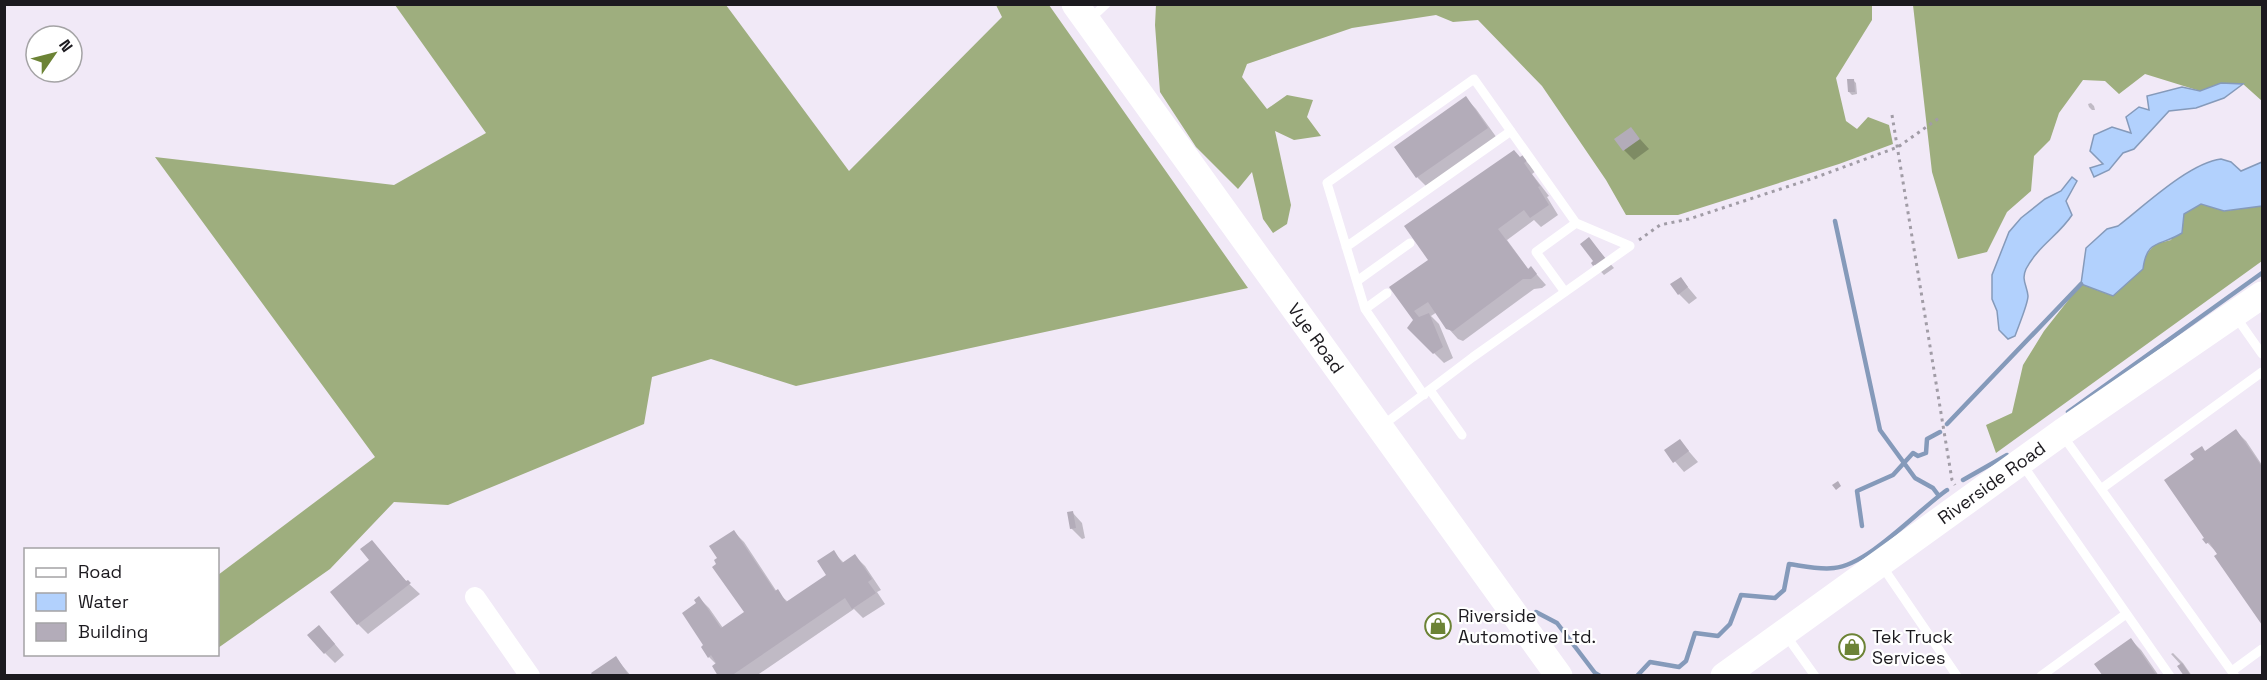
<svg xmlns="http://www.w3.org/2000/svg" width="2267" height="680" font-family="'Space Grotesk',sans-serif">
<style>
.forest{fill:#9eae7e}
.water{fill:#b2d1fd;stroke:#859aba;stroke-width:1.5}
.shadow{fill:#0003}
.lines{fill:none;stroke-linecap:round;stroke-linejoin:round}
.stream{stroke:#859aba;stroke-width:4.5}
.building{fill:#b3acb9}
.path{stroke:#a19ca6;stroke-width:3;stroke-dasharray:3 4.5;stroke-linecap:butt}
.lane{stroke:#fff;stroke-width:9}
.street{stroke:#fff;stroke-width:20}
.secondary{stroke:#fff;stroke-width:27}
.labels{text-anchor:middle;stroke-width:4.5;stroke-linejoin:round;paint-order:stroke}
.street-label{font-size:18px;fill:#1c1a1f;stroke:#fff}
.poi-label{font-size:18px;fill:#1c1a1f;stroke:#fff;text-anchor:start}
</style>
<rect width="100%" height="100%" fill="#f1e9f7"/>
<path class="forest" d="M726,5l123,166 153,-154 -6,-12h53l199,283 -452,98 -85,-27 -59,18 -8,47 -196,81 -54,-3 -64,67 -112,79v-73l157,-118 -220,-300 239,28 92,-52 -91,-128z
M1156,5h716v15l-36,58 10,43 11,8 11,-12 21,8 4,19 -54,20 -161,51h-52l-20,-35 -64,-94 -64,-66 -25,2 -17,-7 -84,13 -105,36 -5,13 25,32 20,-14 26,5 -6,17 14,19 -27,4 -19,-9 16,74 -4,19 -14,9 -10,-14 -11,-47 -14,17 -42,-42 -36,-55 -5,-67z
M1913,5h349v96l-19,-17 -22,-1 -21,8 -55,-17 -26,20 -14,-13 -22,-1 -24,33 -9,27 -16,16 -3,35 -24,21 -20,40 -29,7 -26,-87z
M2201,204l23,7 38,-5v55l-266,192 -10,-28 26,-12 11,-48 21,-34 37,-47 32,12 42,-52 16,-4 13,-26z"/>
<path class="water" d="M2221,83l22,1 -19,14 -28,10 -27,3 -35,38 -11,4 -14,17 -15,7 -4,-9 13,-4 -13,-13 4,-16 18,-8 19,6 -5,-16 13,-10 10,3 -2,-14 35,-9 18,4z
M2221,159l10,3 10,9 21,-9v44l-38,5 -23,-7 -17,10 -2,19c-22,14 -35,5 -39,36l-30,27 -32,-12 5,-36 21,-19 11,-3c26,-20 71,-63 103,-67z
M2072,177l5,4 -11,20 6,14c-13,20 -34,31 -46,54 -5,11 1,16 2,27 0,8 -10,31 -13,40l-7,3 -9,-9 -2,-19 -5,-12v-24l17,-43 12,-14 24,-19 16,-8z"/>
<path class="shadow" d="M1853,80l3,3 1,11 -5,1 -3,-3z
M1466,98l10,11 21,29 -70,49 -10,-10z
M2091,103l3,3 1,4h-3l-3,-3 -1,-3z
M1631,129l18,20 -15,11 -10,-10z
M1522,157l14,14 -4,3 17,22 -2,1 11,18 -17,12 -7,-7 -27,20 22,30 2,-2 15,17 -4,3 -8,1 -71,52 -5,-2 -10,-11 -11,-16 -6,4 8,8 14,34 -9,5 -35,-35 6,-8 -23,-33 38,-26z
M1589,239l25,29 -10,7 -11,-12 2,-1z
M1681,279l16,19 -8,6 -10,-10z
M2236,431l10,10 16,24v158l-46,-66 3,-2 -15,-16 2,-87z
M1680,441l18,21 -14,10 -18,-21z
M1072,512l10,11 3,15 -3,1 -11,-11z
M734,532l10,10 33,50 11,10 40,-27 5,-23 11,11 11,-7 10,10 16,24 -4,2 8,12 -22,14 -9,-9 -98,67h-36l-3,-11 -8,-8 -3,-11 -8,-42 1,-6 10,10 14,20 23,-15z
M372,542l35,40 13,12 -52,40 -10,-10 13,-64z
M329,637l15,18 -9,8 -10,-10z
M2131,640l10,10 18,26h-54z
M2173,653l10,10 9,13h-6l-5,-11 -10,-11z
M616,658l15,18h-37z"/>
<g class="lines">
<path class="stream" d="M1835,221l45,209 35,48 18,10 6,8
M2068,412l194,-139
M1947,424l134,-140
M1963,480l44,-25
M1862,526l-5,-35 36,-16 20,-22 5,3 8,-3 1,-14 13,-7
M1536,612l21,11 38,50 5,3
M1637,676l13,-14 29,5 7,-6 9,-28 23,3 12,-12 11,-29 34,3 9,-8 5,-26c14,2 31,6 45,4 34,-3 84,-58 113,-78"/>
</g>
<path class="building" d="M1847,79h7l1,13h-7z
M1466,96l22,32 -72,50 -22,-31z
M1631,127l9,12 -17,12 -9,-12z
M1514,150l6,7 3,-2 4,6 -3,2 16,23 -2,1 11,18 -19,13 -6,-8 -26,19 30,40 3,-3 6,8 -6,5h-8l-70,52 -7,-2 -18,-27 -14,9 5,6 10,-4 14,34 -10,7 -26,-26 6,-8 -24,-33 39,-27 -24,-34z
M1589,237l16,21 -12,8 -2,-3 2,-2 -13,-17z
M1681,277l7,10 -10,8 -8,-11z
M2236,429l26,38v158l-48,-69 3,-2 -8,-12 -3,2 -4,-5 2,-1 -40,-58 30,-21 -4,-5 12,-8 3,5z
M1680,439l9,12 -16,12 -9,-13z
M1838,481l3,5 -5,4 -4,-5z
M1073,511l3,17 -6,1 -3,-17z
M734,530l41,61 3,-2 8,13 40,-27 -9,-14 17,-11 8,13 13,-9 17,25 -4,3 8,11 -24,16 -7,-11 -114,78h-13l-6,-10 4,-3 -5,-8 -3,3 -7,-11 2,-2 -21,-32 14,-10 -2,-3 5,-4 22,32 23,-16 -32,-45 4,-3 -2,-4 3,-2 -8,-12z
M372,540l34,41 2,-1 3,3 -54,42 -27,-33 39,-32 -9,-11z
M319,625l16,19 -11,10 -17,-19z
M2131,638l26,38h-54l-9,-12z
M616,656l13,20h-36l-2,-3z
M2182,663l9,13h-7l-7,-10z"/>
<g class="lines">
<path class="path" d="M1892,115l60,365 3,5
M1639,240l21,-15 29,-6 125,-41 84,-31 41,-29"/>
<path class="lane" d="M1089,20l17,-16
M1346,247l165,-116
M1357,281l53,-38
M1565,292l-29,-40 40,-29
M1365,309l22,-16
M2236,317l26,37
M1430,390l32,45
M1424,395l-59,-86 -38,-126 147,-104 102,144 54,23
M1383,425l90,-68 157,-111
M2063,436l38,53 161,-117
M2022,464l148,212
M2101,489l134,187
M1882,566l75,110
M1785,634l30,42
M2232,671l30,-22
M2041,676l85,-62"/>
<path class="street" d="M475,597l55,79"/>
<g class="secondary">
<path id="s1" d="M1075,4l484,672"/>
<path id="s2" d="M1724,676l337,-243 201,-138"/>
</g>
</g>
<defs>
<g id="shop-ring" transform="scale(1.35)"><circle r="9.5" fill="#fff" stroke="#6c8335" stroke-width="1.5"/><path d="M-5-2.5h2.3a2.7 3.5 0 0 1 5.4 0H5L5.5 6h-11ZM-1.5-2.5h3a1.5 2.3 0 0 0-3 0Z" fill="#6c8335"/></g>
</defs>
<g fill-rule="evenodd">
<use href="#shop-ring" x="1438" y="626"/>
<use href="#shop-ring" x="1852" y="647"/>
</g>
<g class="labels">
<g class="street-label">
<text dy="6" stroke="none"><textPath href="#s1" startOffset="412">Vye Road</textPath></text>
<text dy="6" stroke="none"><textPath href="#s2" startOffset="330">Riverside Road</textPath></text>
</g>
<g class="poi-label">
<text x="1458" y="622">Riverside<tspan x="1458" dy="21">Automotive Ltd.</tspan></text>
<text x="1872" y="643">Tek Truck<tspan x="1872" dy="21">Services</tspan></text>
</g>
</g>
<rect width="2267" height="680" fill="none" stroke="#1c1a1f" stroke-width="12"/>
<rect x="24" y="548" width="195" height="108" fill="#ffffff" stroke="#a4a3a5" stroke-width="1.5"/>
<rect x="36" y="568" width="30" height="9" fill="#ffffff" stroke="#a4a3a5" stroke-width="1.5"/>
<text x="78" y="578" font-size="18" fill="#1c1a1f">Road</text>
<rect x="36" y="593" width="30" height="18" fill="#b2d1fd" stroke="#a4a3a5" stroke-width="1.5"/>
<text x="78" y="608" font-size="18" fill="#1c1a1f">Water</text>
<rect x="36" y="623" width="30" height="18" fill="#b3acb9" stroke="#a4a3a5" stroke-width="1.5"/>
<text x="78" y="638" font-size="18" fill="#1c1a1f">Building</text>
<g transform="translate(54 54) rotate(55)"><circle r="28" fill="#ffffff" stroke="#a4a3a5" stroke-width="1.5"/>
<path d="M0-4.5L10 22L0 15L-10 22Z" fill="#6c8335"/>
<text y="-9" font-size="16" font-weight="bold" text-anchor="middle" fill="#1c1a1f">N</text>
</g>
</svg>
